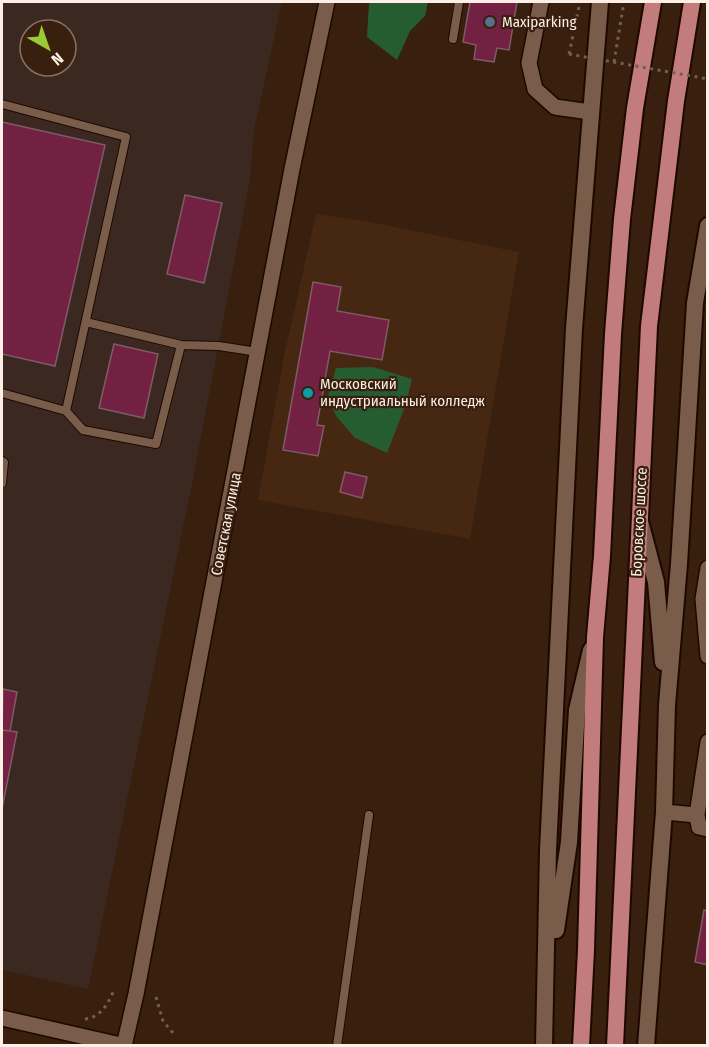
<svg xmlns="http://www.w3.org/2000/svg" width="709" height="1047" font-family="'Fira Sans Condensed',sans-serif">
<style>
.industrial{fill:#3b2921;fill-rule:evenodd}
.built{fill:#462712}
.green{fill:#255d30}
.building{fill:#732143;stroke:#7e5b66;stroke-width:1.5}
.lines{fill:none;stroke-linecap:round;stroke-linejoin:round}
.service-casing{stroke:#1e0800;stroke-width:10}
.minor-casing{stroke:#1e0800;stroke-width:18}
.tertiary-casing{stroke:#1e0800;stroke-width:20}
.primary-casing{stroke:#1e0800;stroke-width:20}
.path{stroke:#745e50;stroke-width:3;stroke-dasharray:3 4.5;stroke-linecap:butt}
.service{stroke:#795c49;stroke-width:8}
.minor{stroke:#795c49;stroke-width:15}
.tertiary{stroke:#795c49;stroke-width:16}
.primary{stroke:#c17c7b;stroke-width:16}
.path-bridge{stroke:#745e50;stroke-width:3;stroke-dasharray:3 4.5;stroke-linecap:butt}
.service-dot{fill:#5c6f8a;stroke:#381f0e;stroke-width:2}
.culture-dot{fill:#0f9aa8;stroke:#381f0e;stroke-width:2}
.labels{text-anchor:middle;stroke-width:4.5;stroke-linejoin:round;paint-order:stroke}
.poi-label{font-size:15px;fill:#fdefe6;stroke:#381f0e;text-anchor:start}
.street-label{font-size:15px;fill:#fdefe6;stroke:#381f0e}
</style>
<rect width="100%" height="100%" fill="#381f0e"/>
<path class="industrial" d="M2,2h280l-28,128 -4,49 -57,300 -105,510 -86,-19zM30,30h36v36h-36z"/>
<path class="built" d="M316,214l49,7 154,31 -49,287 -212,-39 26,-144z"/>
<path class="green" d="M369,2h59l-3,14 -15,15 -13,29 -30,-23z
M373,367l39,12 -6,25 -19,49 -32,-15 -19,-22 -8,-20 8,-28z"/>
<path class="building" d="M470,2h47l-8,48 -12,-2 -3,14 -20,-3 2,-14 -13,-3z
M2,122l103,23 -50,221 -53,-12z
M185,195l37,8 -18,80 -37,-9z
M313,282l28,5 -4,24 52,9 -7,40 -52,-9 -13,74 7,1 -6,30 -35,-6z
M114,344l44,10 -14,64 -45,-10z
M345,472l22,5 -5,21 -22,-6z
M3,689l14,3 -7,39 -8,-1z
M2,730l15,2 -15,77z
M704,910l4,1v54l-13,-3z"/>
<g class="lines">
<g class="service-casing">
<path id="service" d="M453,39l6,-37
M2,104l124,33 -60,274
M86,322l95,23 38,1 39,6
M2,393l64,18 17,19 73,14 25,-99
M2,461l2,1 -2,21
M337,1046l32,-231"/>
</g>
<g class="minor-casing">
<path id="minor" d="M541,2l-12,61 6,26 20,18 35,5
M708,568l-5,31 5,57
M664,812l33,3 2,12 9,2
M697,815l11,-73
M2,1018l123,28
M124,1046l12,-52 156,-825 35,-167"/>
</g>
<g class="tertiary-casing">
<path id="tertiary" d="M641,525l15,57 7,80
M556,930l13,-88 8,-132 14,-60
M544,1046l4,-196 26,-522 26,-326
M646,1046l18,-234 3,-107 12,-141 16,-261 13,-77"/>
</g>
<g class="primary-casing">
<path id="primary" d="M581,1046l5,-96 9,-313 7,-81 11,-222 9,-115 13,-111 18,-106
M615,1046l34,-720 27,-225 16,-99"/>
</g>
<path class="path" d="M569,54l10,-47
M614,62l10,-60
M156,997l7,24 10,12
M85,1019c16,-2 23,-15 29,-29"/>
<use href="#service" class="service"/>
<use href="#minor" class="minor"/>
<use href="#tertiary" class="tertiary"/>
<use href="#primary" class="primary"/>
<path class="path-bridge" d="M569,54l139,25"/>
</g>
<circle class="service-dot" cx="490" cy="22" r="6"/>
<circle class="culture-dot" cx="308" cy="393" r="6"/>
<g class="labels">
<g class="poi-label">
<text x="502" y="27">Maxiparking</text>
<text x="320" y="389">Московский<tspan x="320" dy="17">индустриальный колледж</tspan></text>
</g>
<g class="street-label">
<text transform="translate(639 522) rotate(-87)" y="5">Боровское шоссе</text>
<text transform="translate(226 524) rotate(-79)" y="5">Советская улица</text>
</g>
</g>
<rect width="709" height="1047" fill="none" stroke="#fdefe6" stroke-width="6"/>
<g transform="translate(48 48) rotate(140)"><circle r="28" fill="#381f0e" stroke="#877264" stroke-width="1.5"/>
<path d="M0-4.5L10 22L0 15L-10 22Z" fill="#9acb35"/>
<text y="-9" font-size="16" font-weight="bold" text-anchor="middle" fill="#fdefe6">N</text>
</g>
</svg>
